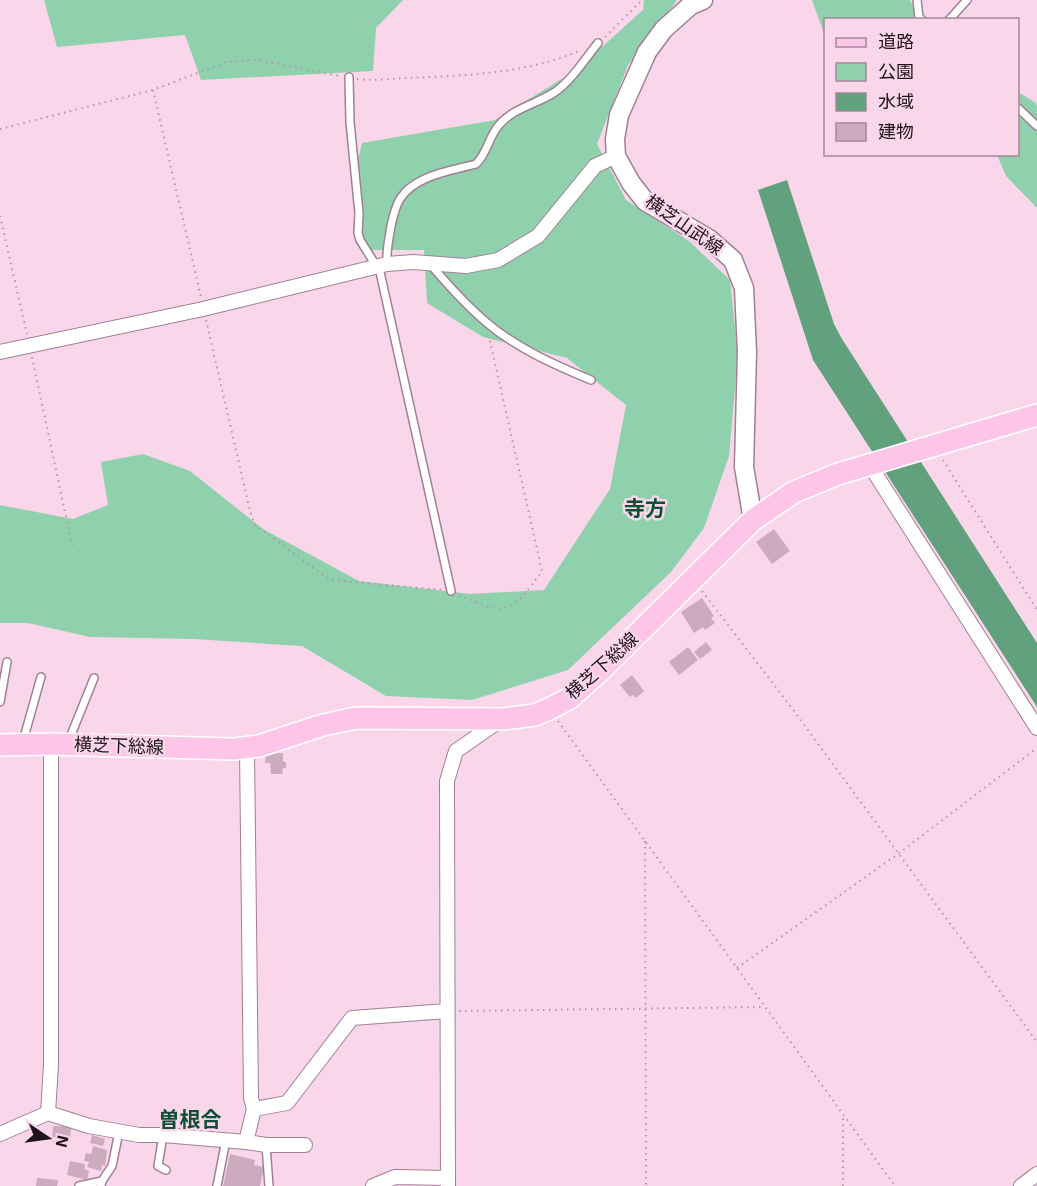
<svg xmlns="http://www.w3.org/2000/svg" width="1037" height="1186" font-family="'Exo 2','Noto Sans JP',sans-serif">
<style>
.green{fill:#90d1ad}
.water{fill:#61a17e}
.building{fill:#cdabbf}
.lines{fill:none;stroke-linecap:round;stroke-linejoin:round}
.lane-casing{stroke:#a08093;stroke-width:10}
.street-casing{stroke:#a08093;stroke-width:16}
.secondary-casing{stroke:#a08093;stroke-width:21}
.primary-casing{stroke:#fff;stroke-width:24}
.path{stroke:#b296a6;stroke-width:2;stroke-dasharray:1.5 4.5;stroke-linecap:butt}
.lane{stroke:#fff;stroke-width:7}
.street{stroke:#fff;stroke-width:14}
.secondary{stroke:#fff;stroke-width:18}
.primary{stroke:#fdc5e8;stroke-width:21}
.labels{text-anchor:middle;stroke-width:5;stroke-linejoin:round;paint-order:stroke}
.street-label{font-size:18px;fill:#1f131b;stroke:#fad6eb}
.quarter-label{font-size:21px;font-weight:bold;fill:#0f5034;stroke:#fad6eb}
</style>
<rect width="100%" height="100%" fill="#fad6eb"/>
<path class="green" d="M44,0h359l-27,28 -3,43 -172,9 -16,-45 -128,12z
M644,0h33l-49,65 -31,79 29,56 63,41 41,39 8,75 -9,101 -25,72 -33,44 -103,98 -96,30 -86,-4 -84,-50 -108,-7 -104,-2 -62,-14h-28v-118l73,14 35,-14 -7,-43 42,-8 47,17 73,58 96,52 112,13 73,-4 66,-101 16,-84 -59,-47 -84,-21 -56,-34 -3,-53h-62l-10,-64 10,-43 133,-23 81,-50 67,-60z
M812,0h98l9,19 -93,1 -1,16z
M1018,92l18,11 1,4v101l-31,-32 -9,-21 21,-1z"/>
<path class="water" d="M787,180l47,144 8,15 195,304v64l-224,-347 -55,-170z"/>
<path class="building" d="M774,529l16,22 -18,13 -16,-22z
M702,598l12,18 -3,2 4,5 -10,7 -2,-3 -9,6 -13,-21z
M706,642l6,8 -12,9 -6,-7z
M688,647l10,13 -19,15 -10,-13z
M632,675l12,16 -8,7 -3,-3 -3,2 -10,-12z
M272,753h11v9h3v6h-3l-1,6h-11l-1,-11h-5l1,-8h6z
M53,1126h18l-1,16h-18z
M92,1135l13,4 -2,7 -13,-3z
M93,1146l14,4 -2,16 -3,-1 -1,6 -14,-4 2,-5 -5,-1 2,-8 5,1z
M230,1154l25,6 -1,5 10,2 -4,19h-37z
M70,1161l15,3 -1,5 5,2 -2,9 -20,-5z
M37,1178l21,2 -1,6h-21z"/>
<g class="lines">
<g class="lane-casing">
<path id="lane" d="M917,0l2,17 3,3
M949,20l18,-20
M349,77l1,45 9,91 -1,20 2,7 20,32 71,319
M1018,108l19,18
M387,264c-1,-13 2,-25 4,-38 2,-9 4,-19 9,-27 15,-24 51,-28 76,-35 11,-10 13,-28 23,-39 14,-17 38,-21 56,-33 17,-12 30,-33 43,-49
M431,265c17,20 35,40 55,57 30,26 69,43 105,58
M0,702l7,-40
M23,741l18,-64
M71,743v-8l23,-57
M163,1135l-5,31 8,4
M266,1145l3,41
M79,1186l23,-5
M101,1186l1,-5 10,-15 7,-34
M217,1186l9,-46"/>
</g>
<g class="street-casing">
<path id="street" d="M0,352l203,-43 184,-45 26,-2 53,4 32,-6 40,-24 57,-70 21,-10
M869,464l168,264
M247,748l4,350 3,11
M48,1113l3,-48v-321
M0,1134l48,-21 41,13 50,9h24l83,7 8,-33 33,-6 65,-85 95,-7
M246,1142l20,3h39
M373,1186l22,-9 53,1
M448,1186l-1,-405 9,-30 46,-32
M1021,1186l16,-12"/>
</g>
<g class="secondary-casing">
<path id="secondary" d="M703,0l-12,5 -27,24 -17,23 -28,63 -4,24 1,17 15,27 14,18 64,38 24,21 11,28 3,64 -3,115 9,53"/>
</g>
<g class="primary-casing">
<path id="primary" d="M0,745l51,-1 183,5 25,-3 64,-21 33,-7 147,1 32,-4 14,-6 21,-11 32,-29 151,-149 41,-28 44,-18 199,-59"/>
</g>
<path class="path" d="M605,37l37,-37
M357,79c15,2 31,0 46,-1 58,-2 122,-4 176,-27
M153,90l48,207
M0,129l153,-39 73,-28 31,-2 83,16
M0,216l27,118
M206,320l44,191 5,14 75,55 113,10
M32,357l41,193
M943,460l94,150
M702,591l89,116 246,335
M459,595c50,22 52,18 83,-24l-53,-234
M558,721l337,465
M645,841l1,345
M737,968l161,-114 139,-106
M459,1011l306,-4
M843,1186v-71"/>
<use href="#lane" class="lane"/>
<use href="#street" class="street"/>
<use href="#secondary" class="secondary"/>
<use href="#primary" class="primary"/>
</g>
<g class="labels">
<g class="street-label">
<text transform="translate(684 225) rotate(35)" y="6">横芝山武線</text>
<text transform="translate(602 666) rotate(-42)" y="6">横芝下総線</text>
<text transform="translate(119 746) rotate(2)" y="6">横芝下総線</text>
</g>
<g class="quarter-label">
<text x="645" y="516">寺方</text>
<text x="190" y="1127">曽根合</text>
</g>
</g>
<rect x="824" y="18" width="195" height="138" fill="#fad6eb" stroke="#a28898" stroke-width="1.5"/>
<rect x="836" y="38" width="30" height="9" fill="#fdc5e8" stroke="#a28898" stroke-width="1.5"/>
<text x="878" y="48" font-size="18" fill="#1f131b">道路</text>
<rect x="836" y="63" width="30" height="18" fill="#90d1ad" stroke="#a28898" stroke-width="1.5"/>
<text x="878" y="78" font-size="18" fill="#1f131b">公園</text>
<rect x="836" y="93" width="30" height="18" fill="#61a17e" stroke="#a28898" stroke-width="1.5"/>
<text x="878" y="108" font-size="18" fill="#1f131b">水域</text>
<rect x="836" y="123" width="30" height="18" fill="#cdabbf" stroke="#a28898" stroke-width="1.5"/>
<text x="878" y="138" font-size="18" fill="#1f131b">建物</text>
<g transform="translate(48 1138) rotate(103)" stroke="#fad6eb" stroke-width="4.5" paint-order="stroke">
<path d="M0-4.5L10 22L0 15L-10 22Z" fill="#1f131b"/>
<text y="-9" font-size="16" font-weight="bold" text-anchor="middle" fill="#1f131b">N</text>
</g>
</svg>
